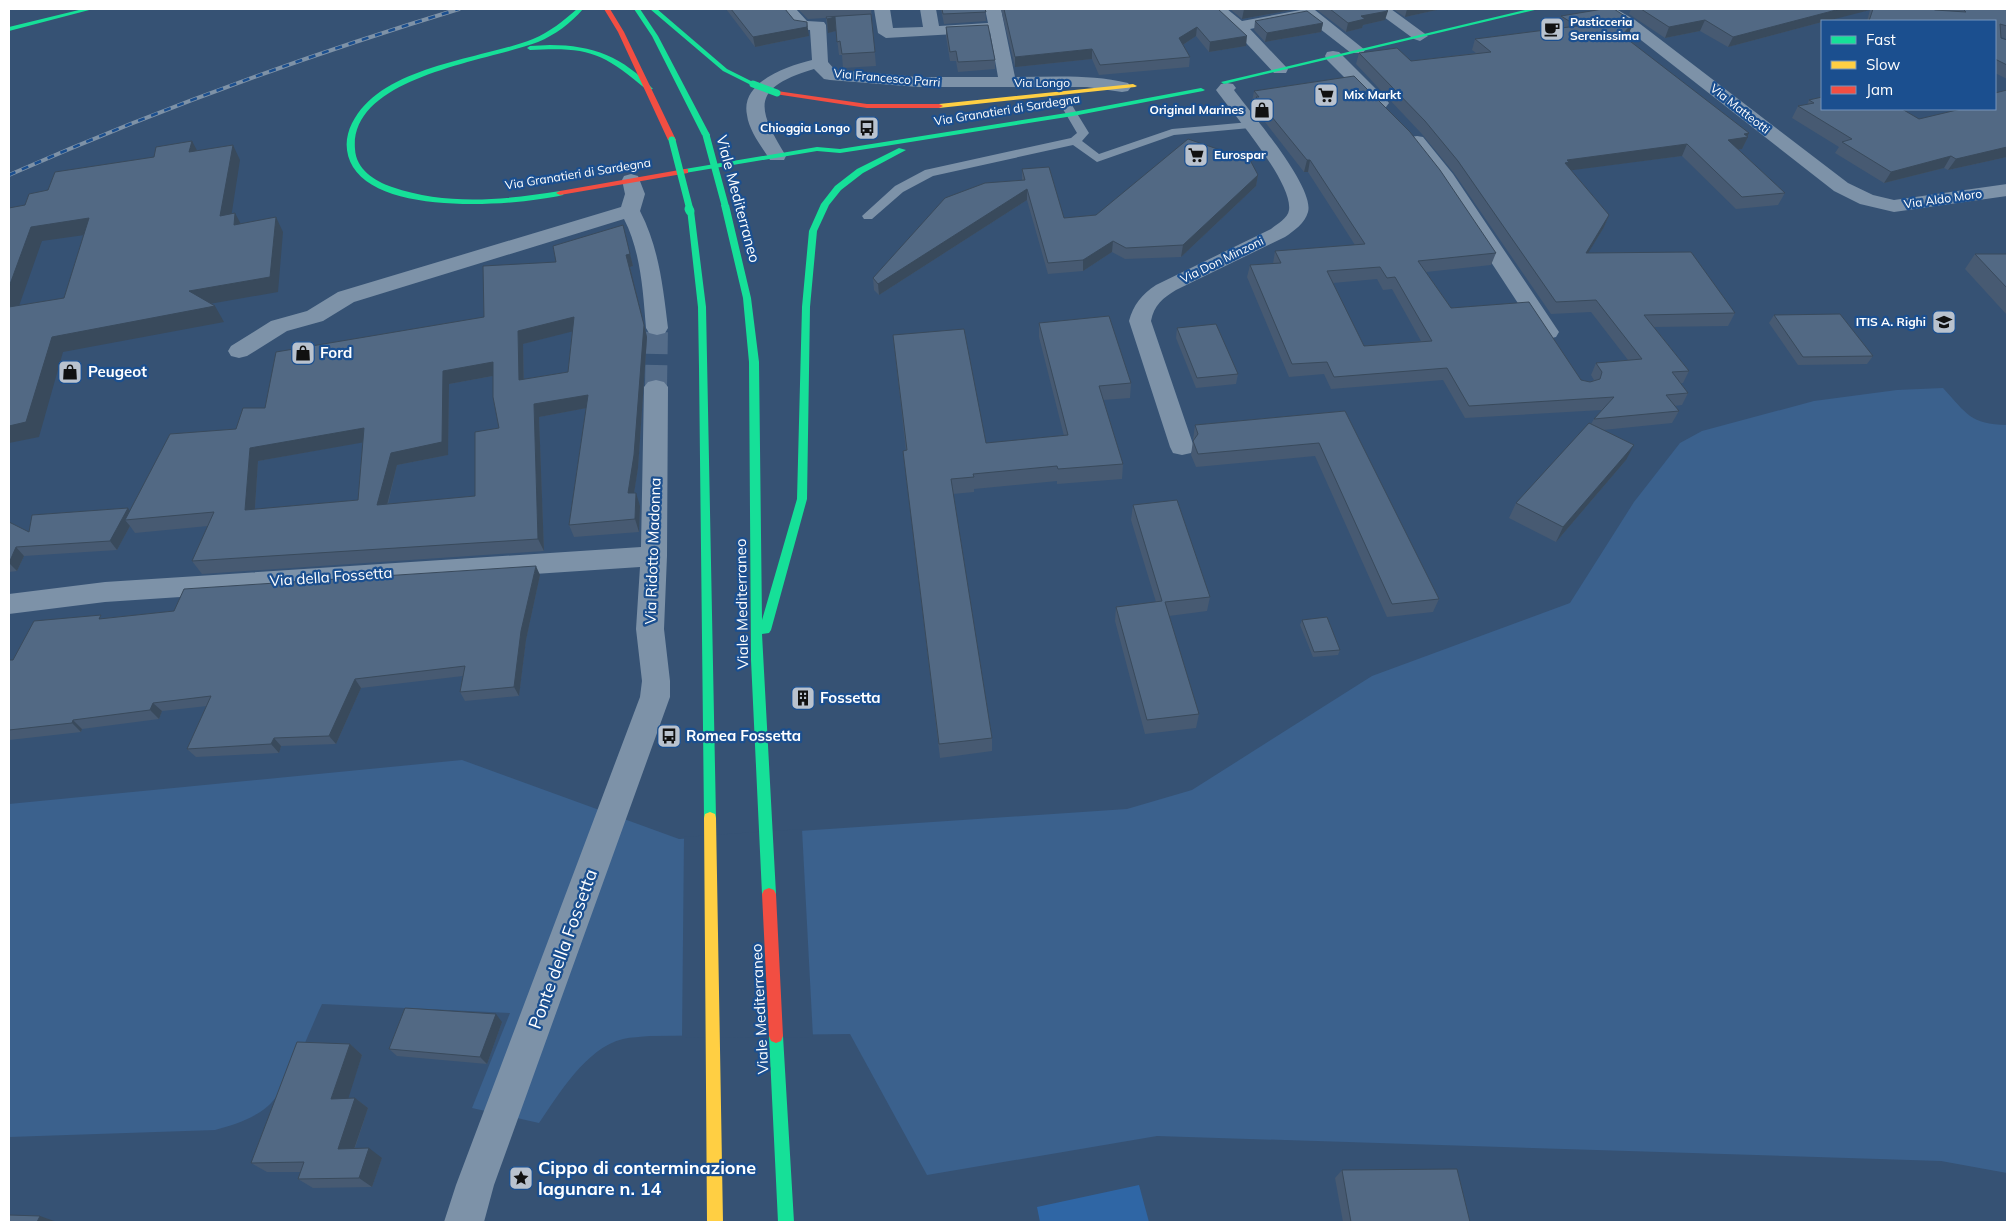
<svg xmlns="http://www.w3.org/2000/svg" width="2016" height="1231" font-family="Mulish,sans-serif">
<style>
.green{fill:#2f66a5}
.water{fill:#3b618d}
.pier{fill:#365274}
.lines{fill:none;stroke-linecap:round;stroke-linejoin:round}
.street-tunnel{stroke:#546c89;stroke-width:22;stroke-dasharray:22 11;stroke-linecap:butt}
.lane{fill:#7d92a8;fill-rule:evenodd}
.street{fill:#7d92a8;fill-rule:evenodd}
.fast{fill:#16e098;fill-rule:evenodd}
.slow{fill:#ffcf43;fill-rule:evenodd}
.jam{fill:#f24e42;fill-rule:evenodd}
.rail-casing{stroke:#7e92a7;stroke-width:4}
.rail{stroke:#1b4f8f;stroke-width:2.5;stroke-dasharray:7;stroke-linecap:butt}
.fast-bridge-far1{stroke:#16e098;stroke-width:7}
.fast-bridge{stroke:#16e098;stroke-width:9}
.wall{fill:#475a72;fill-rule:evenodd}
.shaded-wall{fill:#394a5c}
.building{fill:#526984;stroke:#394a5c;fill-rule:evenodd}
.labels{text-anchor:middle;stroke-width:4.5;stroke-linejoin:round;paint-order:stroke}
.far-poi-label{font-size:12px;font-weight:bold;fill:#fff;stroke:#1b4f8f;text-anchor:start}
.far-street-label{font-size:12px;fill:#fff;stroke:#1b4f8f}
.street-label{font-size:15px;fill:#fff;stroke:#1b4f8f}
.poi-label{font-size:15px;font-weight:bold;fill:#fff;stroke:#1b4f8f;text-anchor:start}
.near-street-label{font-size:18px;fill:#fff;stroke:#1b4f8f}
.near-poi-label{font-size:18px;font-weight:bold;fill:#fff;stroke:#1b4f8f;text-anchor:start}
</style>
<rect width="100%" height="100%" fill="#365274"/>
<path class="green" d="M1139,1185l10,37h-109l-3,-15z"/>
<path class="water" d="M1943,388c24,26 27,36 64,37v748l-66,-12 -784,-25 -230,39 -77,-141 -200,2c-9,1 -19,1 -27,3 -37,9 -64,55 -84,84l-67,-15 38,-95 -188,-9c-13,27 -33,84 -54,102 -15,13 -35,19 -53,24l-206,7v-333l453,-44 217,79 448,-30 65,-19 180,-114 198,-73 64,-101 46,-59 22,-12 112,-30 83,-11z"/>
<path class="pier" d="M802,829l11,208 -131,1 2,-201z"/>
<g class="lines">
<path class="street-tunnel" d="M656,387l1,-59"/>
<path class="lane" d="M1066,101l4,1 19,31 -7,8 17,13 73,-25 78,-7 6,3 -6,3 -76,7 -77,27 -24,-17 -140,31 -30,16 -31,27h-8l-2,-3 33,-30 30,-16 146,-32 6,-5 -17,-29z"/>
<path class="street" d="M780,9h16l11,12 17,1 2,3 2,37 7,8 83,7h80l-8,-45 -104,6 -8,-5 -4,-24h16l3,19 30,-1 -3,-18h16l3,17 49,-3 -3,-14h16l14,68c38,0 76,-3 113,6l3,4 -3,4 -6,1 -35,-5h-169l-88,-7 -6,-1 -10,-10c-63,19 -58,38 -28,87l-2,4h-14c-8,-13 -21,-29 -23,-45 -7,-33 40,-49 65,-55l-2,-30 -13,-1z
M1209,9h18l15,12 64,-12 9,1 50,40 -2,3h-12l-45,-35 -56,11 38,40 -2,4h-12l-41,-44z
M1373,9h18l37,27 -8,5 -6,-2z
M1597,9h19l19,11 213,163 25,12 21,5 113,-16v12l-113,16 -34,-8 -26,-13 -211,-165z
M1333,51l6,1 47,47 3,4 -3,4h-12l-47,-47 -2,-4 2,-4z
M1227,83l6,1 3,4 -2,2c16,22 81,97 74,122 -3,11 -14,19 -23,25l-109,53c-13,8 -22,15 -25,31l43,126 -3,6 -9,2 -9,-2 -3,-6 -41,-126c4,-16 13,-27 27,-36l115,-56c6,-5 17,-11 18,-19 4,-28 -56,-96 -73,-120l5,-6z
M1417,136l6,1 30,37 106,158 -3,5 -8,2 -8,-2 -102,-156 -30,-40 3,-4z
M631,174l7,2 7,18 -5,17c19,37 23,76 28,117l-3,5 -8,2 -8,-2 -3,-5c-3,-36 -5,-76 -22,-109l-270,83 -31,19 -36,10 -40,25 -8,2 -8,-2 -3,-5 3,-5 40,-25 36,-10 31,-19 283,-85 4,-13 -3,-14 2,-4z
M656,380l8,2 4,5 -1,169 -3,73 6,52v16l-176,488 -10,37h-40l12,-37 184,-488 2,-16 -6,-52 4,-62 -535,35 -96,12v-20l96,-12 536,-35 3,-160 4,-5z"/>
<path class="fast" d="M83,9h10l-84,22v-4z
M577,9h6c-12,14 -28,26 -45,33 -49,19 -189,34 -183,107 1,20 19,32 37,38 55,19 112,13 168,4l4,2 -1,2c-48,11 -180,21 -210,-28 -6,-10 -8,-22 -5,-33 21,-68 129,-73 185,-95 17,-7 30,-18 44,-30z
M634,9h6l18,27 52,99 -1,2 -7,-2 -50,-99z
M650,9h7l70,60 28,14v2h-4l-28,-14z
M1529,9h10l-315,75 -3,-2z
M550,45c43,0 73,12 103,44l-6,1c-45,-38 -58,-43 -117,-40l-3,-2 3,-2z
M1201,88l4,2 -2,1 -130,25 -200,32 -33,5 -23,-2 -132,22 -4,-2 4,-2 132,-22 23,2 233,-37z
M899,148l7,2 -43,23 -22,17 -12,15 -12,26 -7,76 -3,192 -36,131 -2,3 -7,1 14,260 -2,4 -5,2 -5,-2 -2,-4 -11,-234 -2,-298 -6,-64 -22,-93 4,-2 4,2 22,93 8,64 3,258 35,-121 5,-192 7,-76 12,-27 14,-18 22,-17z
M687,209l7,2 12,96 10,511 -1,4 -5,2 -5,-2 -1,-4 -5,-450 -1,-61z
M776,1029l5,2 2,5 11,186h-16l-9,-186 2,-5z"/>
<path class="slow" d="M1133,84l4,2 -2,1 -196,21 -4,-2 4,-2z
M710,812l5,2 1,4 7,404h-16l-3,-404 1,-4z"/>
<path class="jam" d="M604,9h6l14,23 52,108 -1,2 -7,-2 -50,-108z
M777,91l90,13h72l4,2 -4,2h-72l-92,-14v-2z
M685,169h3v4l-128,22 -4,-2 4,-2z
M769,888l5,2 2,4 7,142 -2,5 -5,2 -5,-2 -2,-5 -7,-142 2,-4z"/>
<g class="rail-casing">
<path id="rail" d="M9,175c147,-65 296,-119 450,-166"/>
</g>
<use href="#rail" class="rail"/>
<path class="fast-bridge-far1" d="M753,84l24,9
M706,135l19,70
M672,140l18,70"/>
<path class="fast-bridge" d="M689,209l1,2"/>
</g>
<path class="wall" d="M726,9h59l9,11 15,16 -54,11z
M798,9h73l5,57 -33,2 -1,-13h-3l-3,-24 -8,2 -2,-15 -18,1z
M941,9h44l1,12 -42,3z
M1001,9h217l28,37 -37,6 -13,-16 -13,9 7,12 -1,10 -90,8 -7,-16 -77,8z
M1230,9h67l-55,10z
M1316,9h69v11l-22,5 -1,3 -16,4z
M1393,9h48l-36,8z
M1631,9h302l2,1h8l-5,-1h69v30l-6,-2v1l6,2v39l-12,-6v-52h-128l3,-11 -48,11v1l-94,25 -28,-16 -35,7 -36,-24z
M1561,16l68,17 -4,5 124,95 -2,4h1l-6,12h-4l47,44 -7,12 -42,4 -54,-53 -111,14 38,45 -5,12 -16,26 147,60 -7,13 -74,1 35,44 -6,12h-2l7,10 -6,12 -8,1 5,5 -7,12 -69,7 23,30 -70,82 -47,-24 7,-15 75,-79 3,-5 8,-9 -137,8 -22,-38 -112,9 -7,-15 -35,3 -42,-100 3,-12 23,-1 2,-13 80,-6 -47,-73h-4l-50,-64 1,-3 -3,-3 2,-11 242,162 -5,12 -65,7 25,36 130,72 9,2 4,-2 -3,-5 5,-12 32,-3 -37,-48 -40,2 -97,-141 -33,-40 -65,-69 3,-11 52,8 65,-8 -4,-3 3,-11 83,-11 -1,-1zM1377,279l6,11 9,-1 29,52 -57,5 -31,-63z
M1255,21l68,2 -2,9 -56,10 -11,-12z
M946,27l49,33v9l-37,3 -2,-11h-6l-4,-25z
M2007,90v67l-59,13 -4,-2 -60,15 -49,-30 4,-6 -47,-29 6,-12 9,-1 2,-5 110,19 76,-10v-16z
M1022,169l42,49 32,-3 162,-40 -2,11 -75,71 -56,2 -13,-7 -29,19 -35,3 -21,-74 -148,95 -5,-5 -1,-12 149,-98z
M626,238l7,28 -3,1 17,70 -9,131 -4,25 6,13 -1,26 -65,5 -5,-12 17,-117 -47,9 5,134 -342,23 -10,-13 16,-35 -73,7 -5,-7 -13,24 -93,6 -7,15 -8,1v-50l20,10 101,-21 106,-82 29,-21 219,-91 72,-55zM572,331l-4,41 -44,7 -1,-35zM493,376l6,52 -24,68 -87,8 9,-39 51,-10 1,-71zM363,442l-5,58 -103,9 3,-48z
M1975,254h32v61l-42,-46z
M1774,315l99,41 -6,8 -69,1 -29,-42z
M1039,323l92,60 -1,15 -27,2 20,64 -1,15 -65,5v-3l-83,8v3l-21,2 39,244v13l-52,7 -35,-292 -2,-15h3l-13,-116 93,108 78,-7 -25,-99z
M1177,328l61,46 -2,10 -40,4 -20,-50z
M1345,411l94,188 -6,13 -46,5 -72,-161 -119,11 -5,-12 4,-30z
M1133,505l77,92 -3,14 -38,5 30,98 -3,14 -51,6 -30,-113 1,-14 40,-5 -25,-82z
M540,575l-14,65 -7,56 -54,5 -5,-9 3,-16 -102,12 -25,56 -55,2 -2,7 -83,4 -9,-8 20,-43 -45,5 -3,8 -77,10 -1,3 -72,8v-80h4l91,-42z
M1302,620l38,30 -2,5 -25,2 -13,-32z
M502,1022l-15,42 -90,-8 -8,-7z
M350,1044l12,11 -14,43h7l13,10 -13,40 27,10 -10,29 -59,1 -15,-9 3,-7h-34l-16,-9z
M1342,1170l128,52h-127l-8,-44z"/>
<path class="shaded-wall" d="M1244,9h53l-55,10z
M1407,9h34l-36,8z
M1840,9h31l-1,1 -43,11h-5v1l-94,25 5,-10z
M1388,11l-3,9 -22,5 -1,3 -16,4 2,-9 13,-7z
M835,17l1,14 -8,2 -1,-14z
M1705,20l-5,11 -35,7 4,-11z
M807,22l2,14 -54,11 -2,-10z
M1634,22l-5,11 -11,13 4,-11z
M1323,23l-2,9 -56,10 2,-9z
M1197,27l-1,9 -18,12 1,-10z
M1247,36l-1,10 -37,6 1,-10z
M1092,49v10l-77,8v-10z
M1749,133l-2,4h1l-6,12 -20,2 6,-11 16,-6z
M192,141l8,15 -11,-4z
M1687,144l-5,12 -116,15 -1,-8 2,-3z
M233,145l7,15 -11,71 -9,-15z
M2007,147v10l-59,13 8,-11z
M1951,156l-7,12 -60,15 7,-11z
M1307,160h3l-2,12h-4z
M1258,175l-2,11 -75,71 2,-12z
M1027,189v11l-148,95 -1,-11z
M235,213l8,15 -9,-3z
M1609,215l-5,12 -23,38 5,-12z
M276,217l7,15 -5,60 -80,14 -9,-15z
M89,218l10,15 -57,8 -29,82 -4,-5v-31l22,-60z
M623,225l10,41 -3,1 17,70 -9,131 -6,38 -4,-13 -2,-238z
M1113,241l-1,11 -29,19v-11z
M215,306l9,16 -161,30 -24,85 -30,6v-17l43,-89z
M574,317l4,13 -55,14 1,48 -5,-12 -1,-49z
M493,362l5,13 -49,9 -1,71 -51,10 -13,52 -7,-12 14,-52 52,-82z
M588,395l4,12 -53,10 5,134 -6,-12 -4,-135z
M364,428l7,13 -113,20 -4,61 -9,-12 5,-62z
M1634,445l-8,15 -70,82 7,-15z
M636,493l4,13 -1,26 -4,-13z
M128,508l6,9 -9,3 5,6 -13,24 -7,-9z
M16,547l8,9 -7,15 -8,-8z
M536,566l4,9 -14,65 -7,56 -5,-9 7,-56z
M355,679l6,9 -25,56 -7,-8z
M153,703l9,8 -3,8 -9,-9z
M73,720l9,9 -1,3 -9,-9z
M274,738l7,8 -2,7 -8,-9z
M496,1014l6,8 -15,42 -7,-7z
M350,1044l12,11 -17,54 -14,-10z
M355,1098l13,10 -17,50 -13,-9z
M369,1148l13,10 -10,29 -13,-9z
M40,1216l17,6h-20z"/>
<path class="building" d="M731,9h54l9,11 13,2v5l-54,10z
M942,9h43l1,3 -43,2z
M1004,9h214l29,27 -37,6 -13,-15 -18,11 11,19 -90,8 -8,-16 -77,8z
M1330,9h55l3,2 -27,5 4,3 -17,4z
M1603,9h11l20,13 -12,13 127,98 -5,1 4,3 -20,3 57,53 -43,4 -55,-53 -120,16 2,2 -4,1 44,52 -23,38 105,-1 44,61 -91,2 45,56 -17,1 16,21 -22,2 13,16 -85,8 20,-22 -145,9 -22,-38 -113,9 -7,-15 -35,2 -42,-99 31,-2 -6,-12 90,-7 -55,-84h-3l-31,-38 -20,-25h3l-5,-6 100,-15 56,56 30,38 56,83 -78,8 33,47 78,-6 52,78 9,2 10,-3 2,-7 -6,-9 46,-4 -46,-59 -40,2 -98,-141 -33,-40 -66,-68 38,-5 14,13 80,-9 -16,-13 102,-13 -16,-10zM1380,267l7,11 8,-1 37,64 -68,5 -37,-75z
M1641,9h199l-107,28 -28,-17 -36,7z
M1873,9h60l2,1 31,2 -3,-3h44v17l-7,-2 1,14 6,2v25l-12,-6v-38h-126z
M1307,11l16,12 -56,10 -12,-12z
M871,14l4,38 -33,2 -2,-13 -3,1 -2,-25 -8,2 -1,-2z
M988,25l7,35 -37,2 -2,-11 -6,1 -4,-25z
M2007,90v57l-51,12 -5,-3 -60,16 -49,-30 10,-3 -54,-33 16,-3 -5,-3 13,-3v12h80l17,10 42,-10h34v-8h1l-1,-1v-7z
M1188,139l62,21 8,15 -75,70 -57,3 -13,-7 -30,19 -35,3 -21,-74 -149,95 -5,-6 72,-80 40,-15 40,-3 -3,-11 27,-2 15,51 32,-3z
M192,141l-3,11 44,-7 -13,71 15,-3 -1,12 42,-8 -6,60 -81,14 26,15 -163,31 -26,85 -17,4v-119l55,-9 25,-80 -58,9 -22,60v-79l16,-3 4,-11 19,-4 7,-18 99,-15 2,-10z
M623,225l7,29 -4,1 18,70 -10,130 -6,38h8l-1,26 -66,6 19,-130 -54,9 4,135 -346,22 22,-49 -89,8 45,-86 66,-5 7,-21h22l11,-56 208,-35 -1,-51 73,-4 -3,-16zM574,317l-6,55 -49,8 -1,-49zM493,362v35l6,31 -24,4v64l-98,9 14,-52 51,-11 1,-71zM364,428l-6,72 -113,10 5,-62z
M1975,254h32v34z
M1840,314l33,42 -70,1 -29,-42z
M1109,316l22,67 -32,3 24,78 -65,5 -1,-3 -84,8 1,3 -23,2 41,259 -53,6 -36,-293 4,-1 -14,-115 71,-6 22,114 82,-8 -29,-112z
M1216,324l22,50 -41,4 -20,-50z
M1345,411l94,188 -47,5 -73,-161 -121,11 -5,-13 5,-7 -3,-9z
M1589,423l45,22 -71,82 -47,-24z
M1177,500l33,97 -45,5 34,112 -52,6 -31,-113 46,-6 -29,-96z
M128,508l-18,33 -94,6 -7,16v-41l20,10 3,-17z
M536,566l-15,65 -7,56 -54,5 5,-26 -110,13 -26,57 -55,2 -3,6 -84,5 24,-53 -58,7 -3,7 -77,10 -1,3 -63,7v-70h4l21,-39 67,-6 -2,4 75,-8 10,-22z
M1327,617l13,33 -26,2 -12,-32z
M405,1008l91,6 -16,43 -91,-8z
M297,1042l53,2 -19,55 24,-1 -17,51 31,-1 -10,30 -61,1 6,-17 -53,1z
M1457,1169l13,53h-119l-9,-52z
M9,1215l31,1 -3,6h-28z"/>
<defs>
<g id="cafe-square" transform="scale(1.25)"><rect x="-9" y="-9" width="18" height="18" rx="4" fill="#b9c2ce" stroke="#1b4f8f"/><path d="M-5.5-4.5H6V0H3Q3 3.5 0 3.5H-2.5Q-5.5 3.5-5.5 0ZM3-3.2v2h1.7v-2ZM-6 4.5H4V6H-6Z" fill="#111"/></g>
<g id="supermarket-square" transform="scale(1.25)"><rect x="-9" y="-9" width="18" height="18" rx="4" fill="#b9c2ce" stroke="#1b4f8f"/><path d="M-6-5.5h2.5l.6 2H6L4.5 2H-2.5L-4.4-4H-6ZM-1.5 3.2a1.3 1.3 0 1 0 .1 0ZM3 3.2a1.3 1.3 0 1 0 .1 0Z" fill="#111"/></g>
<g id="shop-square" transform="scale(1.25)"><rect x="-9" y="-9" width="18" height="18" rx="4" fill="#b9c2ce" stroke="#1b4f8f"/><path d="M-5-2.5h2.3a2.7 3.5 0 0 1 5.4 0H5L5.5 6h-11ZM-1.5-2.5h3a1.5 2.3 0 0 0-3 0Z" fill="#111"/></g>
<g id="bus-square" transform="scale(1.25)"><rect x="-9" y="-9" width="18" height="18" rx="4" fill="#b9c2ce" stroke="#1b4f8f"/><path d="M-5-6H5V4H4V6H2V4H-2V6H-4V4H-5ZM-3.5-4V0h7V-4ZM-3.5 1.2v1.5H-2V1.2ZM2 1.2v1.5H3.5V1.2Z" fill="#111"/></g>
<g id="school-square" transform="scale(1.25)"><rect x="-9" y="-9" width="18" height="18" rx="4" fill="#b9c2ce" stroke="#1b4f8f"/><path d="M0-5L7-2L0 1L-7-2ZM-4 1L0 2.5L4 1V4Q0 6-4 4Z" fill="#111"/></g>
<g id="building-square" transform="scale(1.25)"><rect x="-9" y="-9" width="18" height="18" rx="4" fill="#b9c2ce" stroke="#1b4f8f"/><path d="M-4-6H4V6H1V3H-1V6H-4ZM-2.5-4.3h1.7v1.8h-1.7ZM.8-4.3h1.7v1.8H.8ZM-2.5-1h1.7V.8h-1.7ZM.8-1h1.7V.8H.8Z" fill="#111"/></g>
<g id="sight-square" transform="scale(1.25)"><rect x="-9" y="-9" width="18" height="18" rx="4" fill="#b9c2ce" stroke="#1b4f8f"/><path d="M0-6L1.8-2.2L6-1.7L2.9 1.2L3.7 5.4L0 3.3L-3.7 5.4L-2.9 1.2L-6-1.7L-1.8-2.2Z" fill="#111"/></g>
</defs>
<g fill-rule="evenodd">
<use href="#cafe-square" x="1552" y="29"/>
<use href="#supermarket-square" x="1326" y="95"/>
<use href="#shop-square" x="1262" y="110"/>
<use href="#bus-square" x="867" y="128"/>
<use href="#supermarket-square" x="1196" y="155"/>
<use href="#school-square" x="1944" y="322"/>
<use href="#shop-square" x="303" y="353"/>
<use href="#shop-square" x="70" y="372"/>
<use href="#building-square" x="803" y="698"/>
<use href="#bus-square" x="669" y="736"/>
<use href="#sight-square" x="521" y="1178"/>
</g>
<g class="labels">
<g class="far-poi-label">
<text x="1570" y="26">Pasticceria<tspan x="1570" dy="14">Serenissima</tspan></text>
<text x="1344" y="99">Mix Markt</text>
<text x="1244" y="114" text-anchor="end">Original Marines</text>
<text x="850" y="132" text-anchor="end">Chioggia Longo</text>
<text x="1214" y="159">Eurospar</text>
<text x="1926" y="326" text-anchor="end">ITIS A. Righi</text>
</g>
<g class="far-street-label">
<text transform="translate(887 78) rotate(5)" y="4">Via Francesco Parri</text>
<text x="1042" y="87">Via Longo</text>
<text transform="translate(1740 109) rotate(38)" y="4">Via Matteotti</text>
<text transform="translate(1007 110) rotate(-9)" y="4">Via Granatieri di Sardegna</text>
<text transform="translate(578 174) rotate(-9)" y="4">Via Granatieri di Sardegna</text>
<text transform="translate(1943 199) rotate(-8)" y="4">Via Aldo Moro</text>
<text transform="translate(1222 260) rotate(-26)" y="4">Via Don Minzoni</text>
</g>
<g class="street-label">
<text transform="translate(738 199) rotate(75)" y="5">Viale Mediterraneo</text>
<text transform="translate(653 551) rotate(-88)" y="5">Via Ridotto Madonna</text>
<text transform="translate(331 577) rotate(-4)" y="5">Via della Fossetta</text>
<text transform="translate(742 604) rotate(-91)" y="5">Viale Mediterraneo</text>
<text transform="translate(760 1009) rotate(-93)" y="5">Viale Mediterraneo</text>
</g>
<g class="poi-label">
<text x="320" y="358">Ford</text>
<text x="88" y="377">Peugeot</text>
<text x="820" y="703">Fossetta</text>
<text x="686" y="741">Romea Fossetta</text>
</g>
<g class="near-street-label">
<text transform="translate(563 949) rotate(-70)" y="6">Ponte della Fossetta</text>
</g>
<g class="near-poi-label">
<text x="538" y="1174">Cippo di conterminazione<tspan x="538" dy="21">lagunare n. 14</tspan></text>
</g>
</g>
<rect width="2016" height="1231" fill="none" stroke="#ffffff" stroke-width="20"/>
<rect x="1821" y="20" width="175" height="90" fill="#1b4f8f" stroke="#7695bc"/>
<rect x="1831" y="36" width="25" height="8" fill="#16e098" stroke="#7695bc"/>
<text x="1866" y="45" font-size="15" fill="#ffffff">Fast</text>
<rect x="1831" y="61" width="25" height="8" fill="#ffcf43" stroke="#7695bc"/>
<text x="1866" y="70" font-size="15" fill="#ffffff">Slow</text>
<rect x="1831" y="86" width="25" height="8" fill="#f24e42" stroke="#7695bc"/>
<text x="1866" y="95" font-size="15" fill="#ffffff">Jam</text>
</svg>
